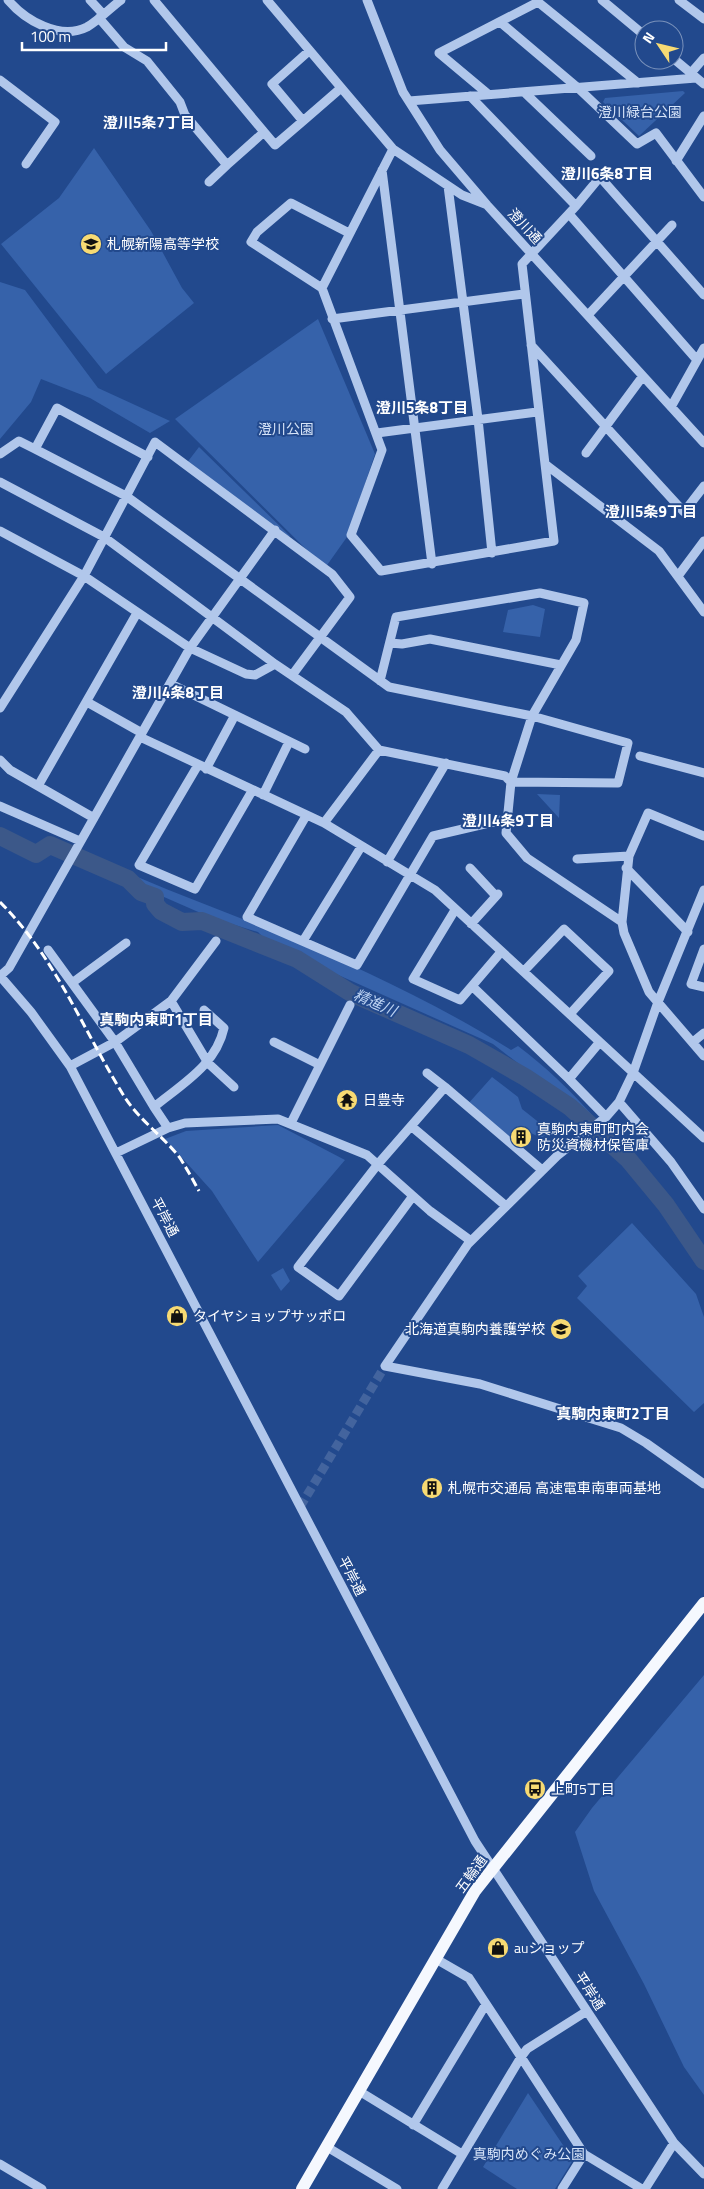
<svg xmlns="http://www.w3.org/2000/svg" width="704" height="2189" font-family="'Titillium Web','Noto Sans JP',sans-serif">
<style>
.green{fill:#3662aa}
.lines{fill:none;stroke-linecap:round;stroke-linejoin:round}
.river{stroke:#3c5889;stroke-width:18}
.minor-tunnel{stroke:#43649e;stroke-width:9;stroke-dasharray:9 4.5;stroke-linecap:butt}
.minor{stroke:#b1c7eb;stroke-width:9}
.major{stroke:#f5f8fe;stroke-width:12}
.rail{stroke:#fff;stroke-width:3;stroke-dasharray:9 4;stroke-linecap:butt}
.labels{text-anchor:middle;stroke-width:4;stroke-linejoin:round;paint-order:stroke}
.park-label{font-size:14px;fill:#d5e3f8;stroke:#22498d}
.street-label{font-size:14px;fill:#fff;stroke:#22498d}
.poi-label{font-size:14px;fill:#fff;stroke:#22498d;text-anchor:start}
.neighbourhood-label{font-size:15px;font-weight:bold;fill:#fff;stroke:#22498d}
.water-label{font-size:15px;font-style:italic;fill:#bcd2f2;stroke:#22498d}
</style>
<rect width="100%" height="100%" fill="#22498d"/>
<path class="green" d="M683,91l2,2 -46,43 -36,-34 2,-4z
M94,148l57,83 31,57 12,15 -88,71 -105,-130 58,-46z
M0,282l25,8 73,98 72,33 -20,12 -60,-35 -49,-19 -10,23 -31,37z
M318,319l57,135 -28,83 -22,31 -150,-149z
M199,447l91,89 -4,4 -100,-76z
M533,605l12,4 -5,28 -37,-5 5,-22z
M537,794l23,1 -1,23z
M79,851c65,31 132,55 199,82 80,34 160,71 233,117l7,-4c28,21 52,44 75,70l-3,3 -97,-75 -222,-99 -13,-13 -46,-14 -137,-60z
M492,1077l26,20 4,12 29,23 -10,6 -16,-8 -12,14 -46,-39z
M278,1125l67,35 -87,102 -46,-71 -47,-52 21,-8z
M632,1223l64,71 8,23v86l-10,9 -117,-114 10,-12 -9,-10z
M283,1268l7,13 -9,10 -10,-16z
M704,1675v420l-20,-28 -40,-83 -50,-93 -19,-59 17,-24z
M528,2093l45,67 -18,29h-38l-34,-22z"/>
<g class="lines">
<path class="river" d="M0,836l36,18 14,-9 78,34 13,13 14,5v7l6,7 21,11 20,-1 95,38 54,34 118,52 56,32 45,30 58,52 38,46 38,56"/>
<path class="minor-tunnel" d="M300,1507l85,-141"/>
<path class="minor" d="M8,0c17,20 52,41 79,27 12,-7 23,-19 34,-27
M90,0l13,14
M154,0l110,132
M267,0l126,149 69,46 23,9
M367,0l36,92 37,58 47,55 217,238
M602,0l42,35
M679,0l25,19
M99,18l25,29 23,14 33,41 5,13 42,50 37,-33 11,13 28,-24
M500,22l78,66 59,56 19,-11 48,64
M309,51l-37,33 31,37 38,-33
M674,59l30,25
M691,73l13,-15
M0,80l55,42 -29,42
M524,92l67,64
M488,94l-49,-41 99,-51 100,81
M470,96l106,110 -54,58 23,200 114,87 45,61
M409,101l287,-23
M393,149l-71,139 60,162 -31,85 30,36 173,-30 -9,-77
M676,161l28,-45
M382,170l50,394
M209,182l18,-17
M448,186l30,233 14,134
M576,206l24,-29 104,118
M569,214l128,146
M322,288l-71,-46 6,-10 34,-29 58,30
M588,315l84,-90
M332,319l192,-25
M531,345l153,167 20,-26
M671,407l33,-59
M377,433l160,-21
M586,453l57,-77
M0,454l19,-13 16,8
M0,482l104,55 171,127 71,48 33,38 126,26 6,6 107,1 10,-40 -96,-27 -143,-29 -263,-191 -91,-47 22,-41 91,49
M0,531l84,45 106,72 56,26 9,1 20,-11
M678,576l26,-35
M390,643l12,1 28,-5 131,26
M380,681l16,-64 144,-24 44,10 -8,37 -44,76 -21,66 -5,51 21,25 95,64
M171,684l134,65
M87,702l55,31
M0,708l84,-132 71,-134 177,132 18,23 -57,77
M140,737l184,86 111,67 269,248
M640,756l64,17
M0,760l10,10 84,48
M198,765l-59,100 56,24 57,-98
M206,769l29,-54
M38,786l99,-173
M263,795l26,-53
M0,806l80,35
M306,816l-59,101 110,48 76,-129 73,-17
M324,823l55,-73
M704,836l-56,-23 -19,43 -7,66 2,11 25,59 55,64
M577,859l52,-3
M387,862l59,-99
M470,868l26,28
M626,868l62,64
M704,890l-46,112 -25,71 -14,29 -13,15 -49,39 -89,88 -83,122 95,18 141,44 25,15 58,41
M455,910l-42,69 47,21 12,-14 97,93 37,38
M471,924l27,-30
M303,941l58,-94
M704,949l-13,35 13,3
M48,950l67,92 39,65
M524,971l40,-42 45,42 -39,43
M0,976l31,36 39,54 405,775 199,302 30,31
M0,976l9,-8 181,-320 85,-118
M72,983l54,-40
M472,986l29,-34
M171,1001l45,-60
M274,1042l46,23
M693,1042l11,-9
M70,1066l45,-24 56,-41 37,62 26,24
M427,1073l18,14
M569,1079l30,-36
M619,1102l52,60 33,47
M291,1123l59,-118
M411,1126l95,80
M168,1128l-14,-21c28,-23 62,-42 70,-79l-20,-18
M116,1153l52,-25 17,-5 93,-4 89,36 63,56 41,30
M413,1196l-74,100 -41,-29 80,-103 67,-77 97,83
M436,1959l33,19 52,79 -79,132
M587,2011l-60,38 -6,8 63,97 58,35
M359,2091l103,63
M413,2125l73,-121
M327,2147l70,42
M0,2164l42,25
M562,2189l22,-35
M645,2189l29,-46"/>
<path class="major" d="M302,2189l173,-298 229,-288"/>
<path class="rail" d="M0,902c56,56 83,128 124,194 15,24 39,40 56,62 7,11 13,22 19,33"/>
</g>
<defs>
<g id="school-disc" transform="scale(1.125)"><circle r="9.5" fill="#f7da73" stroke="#22498d"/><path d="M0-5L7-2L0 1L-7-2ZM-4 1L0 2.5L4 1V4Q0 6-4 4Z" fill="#111"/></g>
<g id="temple-disc" transform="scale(1.125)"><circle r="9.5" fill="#f7da73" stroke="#22498d"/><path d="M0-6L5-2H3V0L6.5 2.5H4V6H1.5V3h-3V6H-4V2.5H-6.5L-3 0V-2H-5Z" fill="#111"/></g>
<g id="building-disc" transform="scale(1.125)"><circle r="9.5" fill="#f7da73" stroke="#22498d"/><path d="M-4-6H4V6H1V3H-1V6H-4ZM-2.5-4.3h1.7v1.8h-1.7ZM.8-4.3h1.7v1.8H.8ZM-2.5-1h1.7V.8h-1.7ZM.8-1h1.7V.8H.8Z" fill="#111"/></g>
<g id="shop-disc" transform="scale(1.125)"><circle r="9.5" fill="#f7da73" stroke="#22498d"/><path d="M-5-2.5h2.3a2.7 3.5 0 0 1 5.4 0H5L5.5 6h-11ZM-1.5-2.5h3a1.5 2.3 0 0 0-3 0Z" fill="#111"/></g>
<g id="bus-disc" transform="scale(1.125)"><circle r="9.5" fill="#f7da73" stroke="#22498d"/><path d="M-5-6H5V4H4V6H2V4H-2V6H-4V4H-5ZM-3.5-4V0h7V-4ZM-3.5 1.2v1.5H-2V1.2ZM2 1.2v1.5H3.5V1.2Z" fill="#111"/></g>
</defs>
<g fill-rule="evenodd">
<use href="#school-disc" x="91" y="244"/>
<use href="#temple-disc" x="347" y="1100"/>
<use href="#building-disc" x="521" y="1137"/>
<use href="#shop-disc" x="177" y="1316"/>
<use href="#school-disc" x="561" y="1329"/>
<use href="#building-disc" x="432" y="1488"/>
<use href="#bus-disc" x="535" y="1789"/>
<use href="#shop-disc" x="498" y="1948"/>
</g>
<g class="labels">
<g class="park-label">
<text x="640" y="117">澄川緑台公園</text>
<text x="286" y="434">澄川公園</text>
<text x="529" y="2159">真駒内めぐみ公園</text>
</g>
<g class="street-label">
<text transform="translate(525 226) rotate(47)" y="5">澄川通</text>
<text transform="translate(165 1217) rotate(62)" y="5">平岸通</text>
<text transform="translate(352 1576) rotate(62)" y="5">平岸通</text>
<text transform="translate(471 1874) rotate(-54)" y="5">五輪通</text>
<text transform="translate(590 1991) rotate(57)" y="5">平岸通</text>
</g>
<g class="poi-label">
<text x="107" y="249">札幌新陽高等学校</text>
<text x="363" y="1105">日豊寺</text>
<text x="537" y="1134">真駒内東町町内会<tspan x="537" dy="16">防災資機材保管庫</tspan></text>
<text x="193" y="1321">タイヤショップサッポロ</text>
<text x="545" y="1334" text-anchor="end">北海道真駒内養護学校</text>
<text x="448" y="1493">札幌市交通局 高速電車南車両基地</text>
<text x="551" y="1794">上町5丁目</text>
<text x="514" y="1953">auショップ</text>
</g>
<g class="neighbourhood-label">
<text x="149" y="128">澄川5条7丁目</text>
<text x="607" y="179">澄川6条8丁目</text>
<text x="422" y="413">澄川5条8丁目</text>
<text x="651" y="517">澄川5条9丁目</text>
<text x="178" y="698">澄川4条8丁目</text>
<text x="508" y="826">澄川4条9丁目</text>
<text x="156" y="1025">真駒内東町1丁目</text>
<text x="613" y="1419">真駒内東町2丁目</text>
</g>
<g class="water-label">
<text transform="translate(375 1003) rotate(24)" y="5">精進川</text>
</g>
</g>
<g transform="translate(659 45) rotate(305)"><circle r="24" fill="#22498d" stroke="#7a92bb"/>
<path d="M0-4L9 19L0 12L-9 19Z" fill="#f7da73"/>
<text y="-8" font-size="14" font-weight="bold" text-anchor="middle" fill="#ffffff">N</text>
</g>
<path d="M22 42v8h144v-8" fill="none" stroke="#ffffff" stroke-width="2.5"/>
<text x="30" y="42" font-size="15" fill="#ffffff" stroke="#22498d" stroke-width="4" paint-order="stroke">100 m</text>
</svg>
